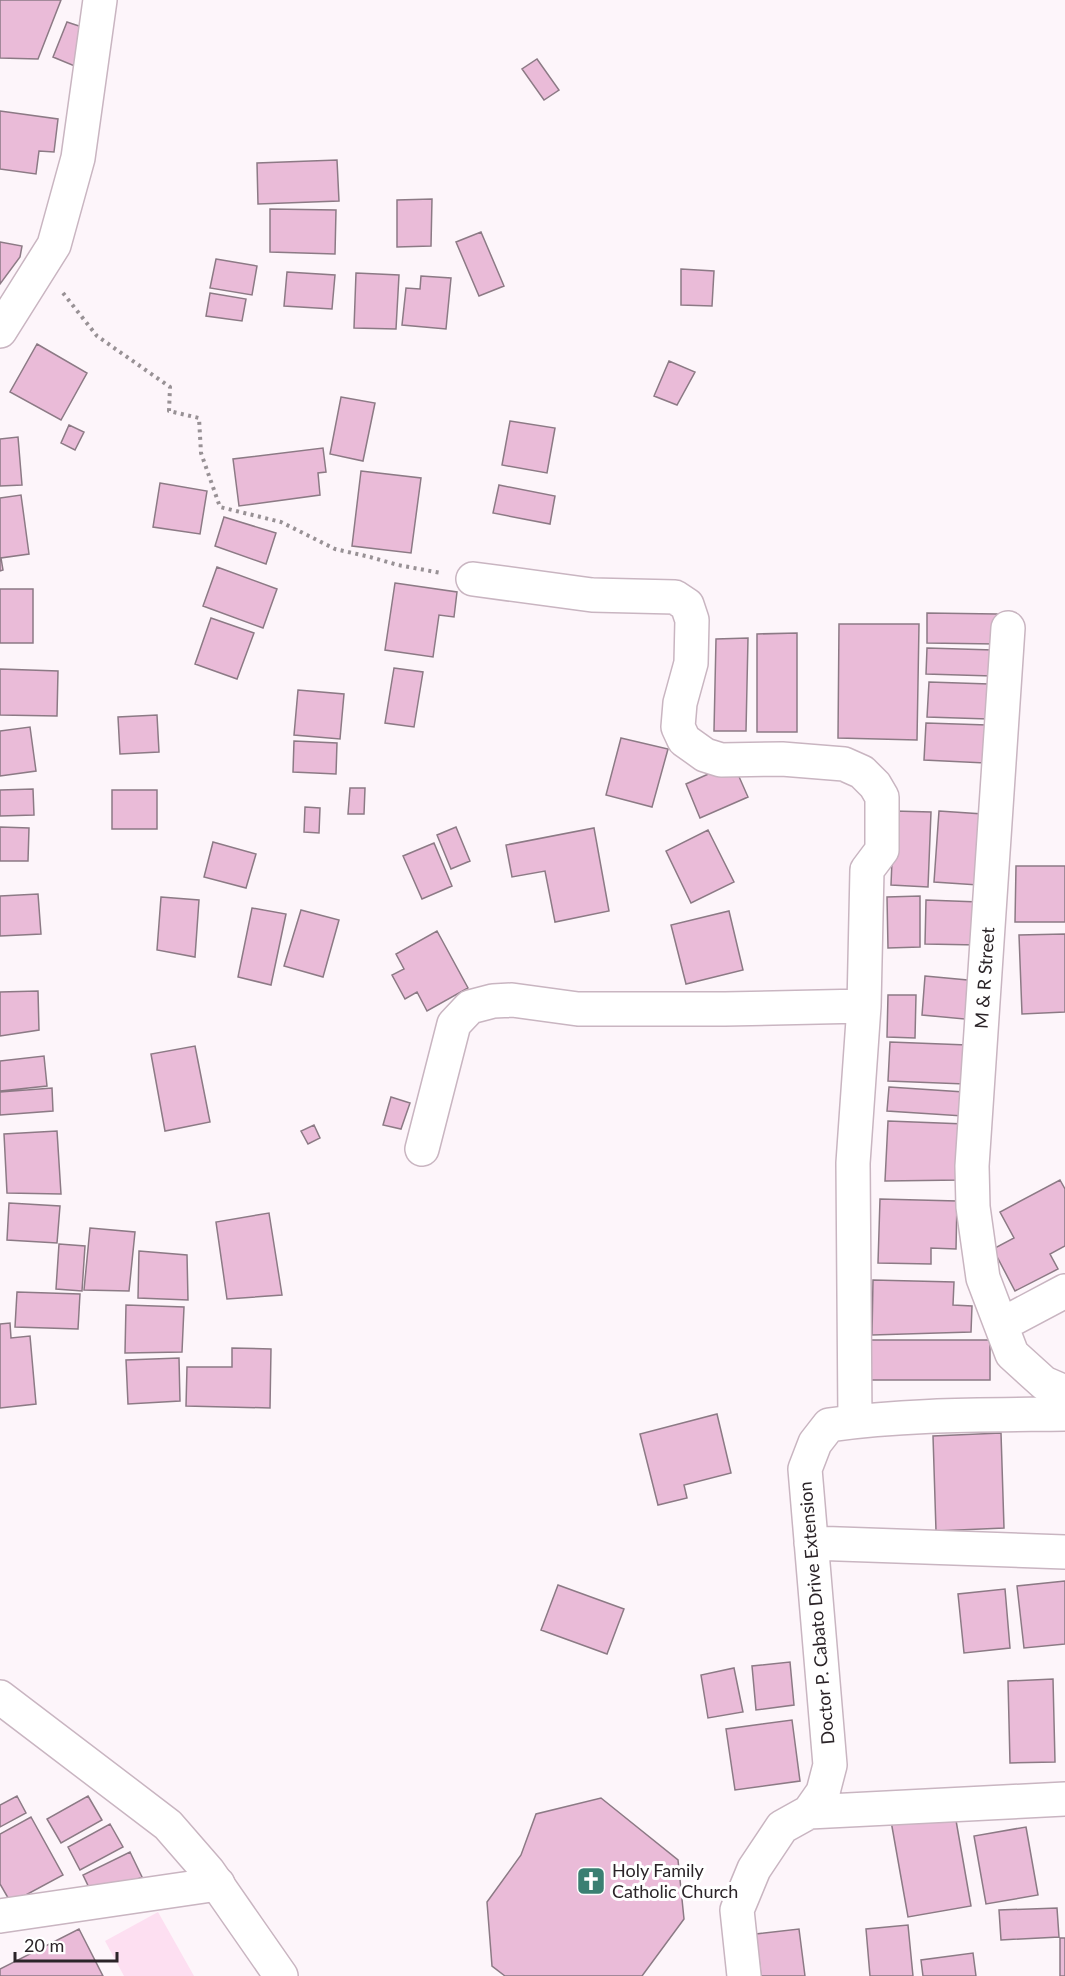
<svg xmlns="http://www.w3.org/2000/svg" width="1065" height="1976" font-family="Lato,sans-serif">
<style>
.green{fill:#fddff1}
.building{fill:#eabbd8;stroke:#8c7a85;stroke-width:1.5}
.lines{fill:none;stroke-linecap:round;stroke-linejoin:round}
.minor-casing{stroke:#c9b5c1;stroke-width:36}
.major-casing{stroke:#c9b5c1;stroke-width:36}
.path{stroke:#989195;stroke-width:4;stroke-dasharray:3 4.5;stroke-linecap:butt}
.minor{stroke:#fff;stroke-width:33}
.major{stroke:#fff;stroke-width:33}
.labels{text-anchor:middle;stroke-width:6;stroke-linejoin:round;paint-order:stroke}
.street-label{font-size:18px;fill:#2b2428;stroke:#fff}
.poi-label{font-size:18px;fill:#2b2428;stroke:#fff;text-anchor:start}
</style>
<rect width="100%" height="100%" fill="#fdf5fa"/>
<path class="green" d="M158,1912l36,64h-70l-19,-35z"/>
<path class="building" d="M0,0h61l-23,59 -38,-1z
M67,22l18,6 -8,39 -24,-10z
M537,59l22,31 -15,10 -22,-31z
M0,111l58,8 -4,33 -15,-1 -3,23 -36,-5z
M337,160l2,41 -81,3 -1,-41z
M432,199l-1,47 -34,1v-47z
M270,209l66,1 -1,44 -65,-2z
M481,232l23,54 -25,10 -23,-54z
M0,242l22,4 -2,11 -20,27z
M216,259l41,7 -5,29 -42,-7z
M681,269l33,2 -2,35 -31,-1z
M287,272l48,3 -3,34 -48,-3z
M356,273l43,2 -3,54 -42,-1z
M421,276l30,2 -5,51 -44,-4 4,-37 14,1z
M210,293l36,6 -4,22 -36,-5z
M37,344l50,29 -26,47 -51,-28z
M669,361l26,11 -18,33 -23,-9z
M341,397l34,6 -12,58 -33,-7z
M510,421l45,7 -8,45 -45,-8z
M69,425l15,7 -9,18 -14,-7z
M18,437l4,48 -22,1v-47z
M323,448l3,24 -8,1 2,22 -81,11 -6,-47z
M361,471l60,7 -10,75 -59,-7z
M160,483l47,8 -7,43 -47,-7z
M499,485l56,11 -5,28 -57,-11z
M21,495l8,59 -28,4 2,12 -3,1v-73z
M224,517l52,16 -10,31 -51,-18z
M217,567l60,22 -14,39 -60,-22z
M395,583l62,9 -3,25 -15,-2 -6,42 -48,-7z
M0,589h33v54h-33z
M927,613l70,1 -1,30 -69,-1z
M211,618l43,15 -17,46 -42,-15z
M839,624h80l-2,116 -79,-2z
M797,633v99h-40v-98z
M748,638l-2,93h-32l2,-92z
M927,648l66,2 -1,26 -66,-2z
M394,668l29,4 -9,55 -29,-4z
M0,669l58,2 -1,45 -57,-1z
M929,682l60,2 -1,35 -61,-2z
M298,690l46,4 -4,45 -46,-4z
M157,715l2,37 -39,2 -2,-37z
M926,723l61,2 -2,38 -61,-3z
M30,727l6,44 -36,5v-45z
M621,738l47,11 -16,58 -46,-12z
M294,741l43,2 -1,31 -43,-2z
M733,763l15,34 -48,21 -14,-34z
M350,788h15l-1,26h-16z
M33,789l1,26 -34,1v-26z
M112,790h45v39h-45z
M305,807l15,1 -1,25 -15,-1z
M894,811l37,1 -3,75 -37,-2z
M939,811l44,3 -5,71 -44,-3z
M0,827l29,1 -1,33h-28z
M456,827l14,34 -19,8 -14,-34z
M594,828l15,83 -54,11 -10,-51 -33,6 -6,-32z
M708,830l26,52 -43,21 -25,-52z
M213,842l43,12 -10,34 -42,-11z
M434,843l18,43 -30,13 -19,-43z
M1016,866h49v56h-50z
M38,894l3,40 -41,2v-40z
M920,896v51l-32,1 -1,-51z
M161,897l38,3 -4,57 -38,-7z
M926,900l53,2 -1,43 -53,-1z
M252,908l34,6 -15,71 -33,-8z
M301,910l38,10 -16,57 -39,-11z
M729,911l14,59 -57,14 -15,-59z
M437,931l31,57 -41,23 -10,-19 -12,7 -13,-24 12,-6 -8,-15z
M1065,934v78l-43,2 -3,-79z
M925,976l53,5 -3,39 -53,-5z
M38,991l1,39 -39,6v-44z
M888,995h28l-1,43 -28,-1z
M890,1042l77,3 -2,39 -77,-3z
M195,1046l15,76 -45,9 -14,-77z
M44,1056l3,30 -47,5v-30z
M889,1087l75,5 -1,24 -76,-5z
M52,1088l1,23 -53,4v-23z
M391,1097l19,6 -9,26 -18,-4z
M888,1121l77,3 -4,56 -76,1z
M314,1125l6,13 -12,6 -7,-13z
M57,1131l4,63 -54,-1 -3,-59z
M1060,1180l5,9v57l-15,8 8,15 -43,22 -22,-42 21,-11 -14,-26z
M880,1199l77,2 -1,48 -25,-1v16l-53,-1z
M9,1203l51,3 -3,37 -50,-3z
M269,1213l13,82 -55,4 -11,-77z
M90,1228l45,4 -6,59 -45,-1z
M59,1244l26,2 -3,45 -26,-2z
M139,1251l48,4 1,45 -50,-2z
M873,1280l81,2 -1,23 19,1 -1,26 -99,3z
M17,1292l63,2 -2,35 -63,-2z
M126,1305l58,2 -2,45 -57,1z
M10,1323l1,15 19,-2 6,68 -36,4v-84z
M870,1340h120v40h-120z
M232,1348l39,1 -1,59 -84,-2 1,-39h45z
M179,1358l1,43 -52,3 -2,-44z
M717,1414l14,59 -47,12 3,13 -29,7 -18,-71z
M1001,1433l3,95 -68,3 -3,-95z
M1065,1581v63l-41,4 -7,-62z
M558,1585l66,24 -17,45 -66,-24z
M1005,1589l5,59 -46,5 -6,-59z
M790,1662l4,43 -38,5 -4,-44z
M734,1668l9,44 -35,6 -7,-43z
M1053,1679l2,83 -45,1 -2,-82z
M792,1720l8,61 -65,9 -9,-61z
M17,1796l9,17 -26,14v-22z
M88,1796l14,24 -41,23 -14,-24z
M601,1798l77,62 6,59 -42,57h-137l-13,-10 -5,-64 34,-47 15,-41z
M954,1809l17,97 -63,11 -17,-96z
M31,1817l32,58 -52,28 -11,-19v-50z
M110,1824l13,23 -43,23 -12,-23z
M1026,1827l12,68 -52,9 -12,-68z
M130,1852l12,25 -47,23 -12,-25z
M1057,1908l2,29 -58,3 -2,-30z
M908,1925l5,51h-43l-4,-47z
M79,1929l24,47h-103v-7z
M799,1929l6,47h-44l-5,-42z
M1060,1938h5v38h-5z
M973,1953l3,23h-53l-2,-16z"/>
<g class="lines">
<g class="minor-casing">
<path id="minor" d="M0,331l54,-86 24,-87 22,-158
M473,579l119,16 83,2 12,8 5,15 -1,43 -11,40 -2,24 6,13 21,15 16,5 61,-1 62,5 18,8 13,13 7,12v53l-15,20 -3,136 -11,157 2,258
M1008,628l-36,538 1,41 10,71 29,76 32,29 21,9
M422,1149l32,-125 16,-17 23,-6 19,-1 66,9h147l139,-3
M1001,1325l64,-34
M811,1543l254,9
M809,1812l256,-13
M0,1916l218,-32
M744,1976l-7,-66 17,-41 28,-42 27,-15 14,-20 7,-27 -25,-296 10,-26 14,-18c77,-11 158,-10 236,-11"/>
</g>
<g class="major-casing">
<path id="major" d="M0,1697l168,128 40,46 73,105"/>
</g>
<path class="path" d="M63,293l34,43 73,51 -1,24 30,7 2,35 19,54 61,15 54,27 35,8 28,8 43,8"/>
<use href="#minor" class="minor"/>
<use href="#major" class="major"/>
</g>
<defs>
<g id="church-square" transform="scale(1.5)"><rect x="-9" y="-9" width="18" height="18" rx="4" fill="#3b7f72" stroke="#fff"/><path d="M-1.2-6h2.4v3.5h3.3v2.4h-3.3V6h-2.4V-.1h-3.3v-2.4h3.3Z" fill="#fff"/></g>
</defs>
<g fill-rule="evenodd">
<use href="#church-square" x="591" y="1881"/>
</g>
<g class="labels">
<g class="street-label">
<text transform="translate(985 978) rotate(-86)" y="6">M &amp; R Street</text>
<text transform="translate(817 1613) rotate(-95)" y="6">Doctor P. Cabato Drive Extension</text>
</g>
<g class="poi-label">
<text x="612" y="1877">Holy Family<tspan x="612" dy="21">Catholic Church</tspan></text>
</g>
</g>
<path d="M15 1952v9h102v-9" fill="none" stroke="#2b2428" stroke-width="3"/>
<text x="24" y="1952" font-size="18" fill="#2b2428" stroke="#ffffff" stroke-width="4.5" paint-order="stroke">20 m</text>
</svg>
